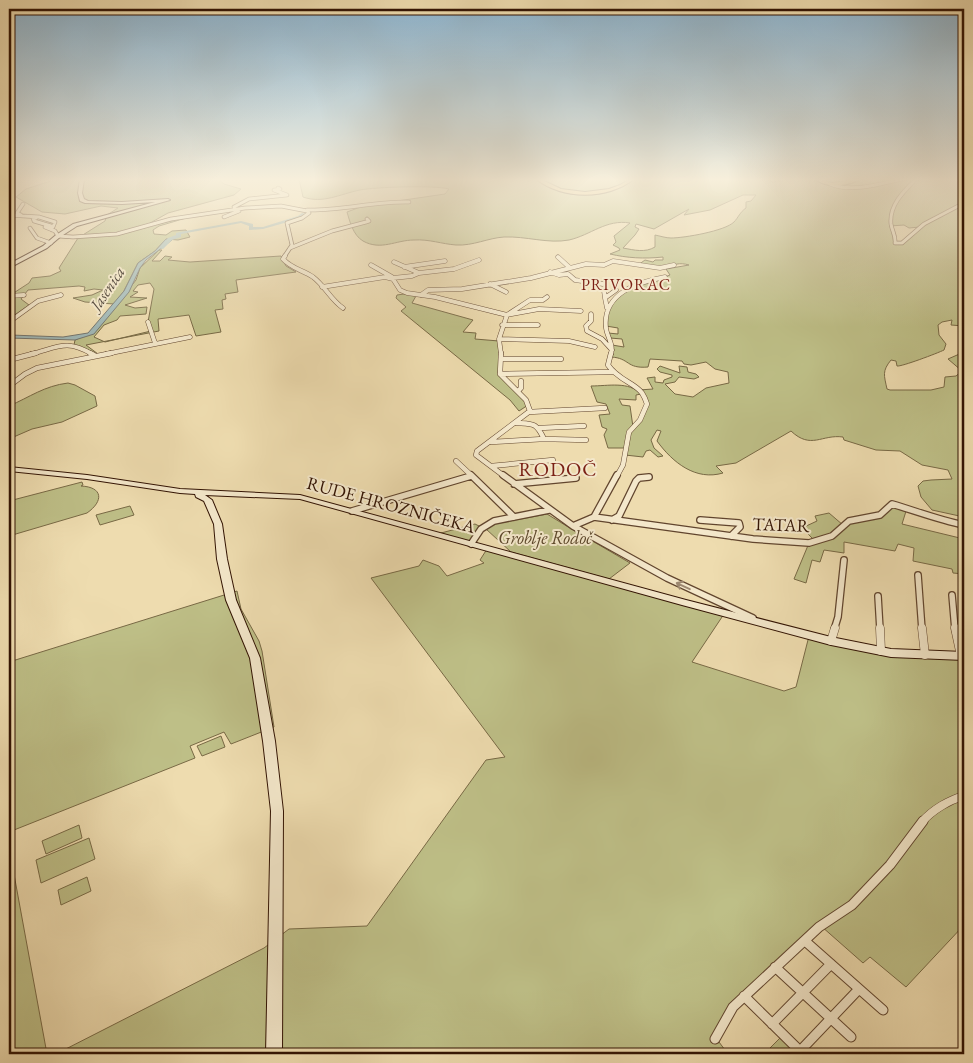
<svg xmlns="http://www.w3.org/2000/svg" width="973" height="1063" font-family="'EB Garamond',serif">
<style>
.green{fill:#bebf87;stroke:#786945;fill-rule:evenodd}
.water{fill:#a0b8b7;stroke:#74766f}
.lines{fill:none;stroke-linecap:round;stroke-linejoin:round}
.river{fill:#a0b8b7;fill-rule:evenodd}
.street-far5-casing{stroke:#61452e;stroke-width:4.5}
.street-far4-casing{stroke:#61452e;stroke-width:5}
.street-far3-casing{stroke:#61452e;stroke-width:5.5}
.street-far2-casing{stroke:#61452e;stroke-width:8}
.street-far1-casing{stroke:#61452e;stroke-width:9}
.street-casing{stroke:#61452e;stroke-width:11}
.secondary-casing{stroke:#321303;stroke-width:2}
.primary-casing{stroke:#321303;stroke-width:2}
.street-far5{stroke:#f4e8cb;stroke-width:3}
.street-far4{stroke:#f4e8cb;stroke-width:4}
.street-far3{stroke:#f4e8cb;stroke-width:4.5}
.street-far2{stroke:#f4e8cb;stroke-width:5.5}
.street-far1{stroke:#f4e8cb;stroke-width:8}
.street{stroke:#f4e8cb;stroke-width:9}
.secondary{fill:#f4e8cb;fill-rule:evenodd}
.primary{fill:#e7be78;fill-rule:evenodd}
.oneway{stroke:#9d8871}
.labels{text-anchor:middle;stroke-width:4;stroke-linejoin:round;paint-order:stroke}
.far-quarter-label{font-size:16px;letter-spacing:1px;fill:#7a1f14;stroke:#f4e8cb}
.far-water-label{font-size:16px;font-style:italic;fill:#584d42;stroke:#f4e8cb}
.street-label{font-size:18px;fill:#321303;stroke:#f4e8cb}
.park-label{font-size:18px;font-style:italic;fill:#5c472b;stroke:#f4e8cb}
.quarter-label{font-size:20px;letter-spacing:1px;fill:#7a1f14;stroke:#f4e8cb}
</style>
<rect width="100%" height="100%" fill="#eedcaf"/>
<filter id="stains"><feTurbulence type="fractalNoise" baseFrequency=".004" numOctaves="4"/><feColorMatrix values="0 0 0 0 .2 0 0 0 0 .09 0 0 0 0 .02 0 0 0 .5 -.17"/></filter>
<radialGradient id="worn" r=".72"><stop offset=".6" stop-color="#630" stop-opacity="0"/><stop offset="1" stop-color="#630" stop-opacity=".3"/></radialGradient>
<path class="green" d="M57,179h161l6,5 17,5 -7,6 -66,18 -25,14 43,-9 -27,8 -6,4 1,4 12,1 6,-4 14,-1 4,7 -12,3 -12,-1 -11,12 -17,12 -14,28 -10,13 -29,-2 -12,-4 19,-3 11,-5 -9,-1 -10,2 1,-4 -6,-1 -51,4 -7,9 8,6 -20,14v-23l20,-13 3,-5 18,-2 11,-5 -2,-3 19,-30 27,-17 2,-6 11,-7 -17,-2 -36,8 -23,-2 -26,-15 10,-8z
M299,179h465l9,3 13,-2v-1h36l-4,1c12,7 28,5 40,-1h106v147l-13,-1 1,-5 -10,2 -4,3 1,10 7,9 -2,6c-6,3 -43,17 -47,16l-1,-5 -5,-1c-9,11 -7,15 -4,29l3,1h41l13,-3 1,-10 11,-1 6,-5 -14,-12 16,-7v165l-32,-7 -11,-13 -3,-11 5,-5 8,-1 21,-1 -4,-9 -26,-5 -22,-14 -24,-1 -32,-10 -1,-3c-21,-3 -32,13 -52,-6l-55,32 -20,3 7,7c-27,8 -50,-10 -66,-32l4,-10 -4,-1 -6,10 3,8 9,8 -5,1 -8,-7 -4,1 -3,6 -18,-2 1,-7h-18l-4,-13 3,-6 -5,-2 -3,-12 11,-1 -4,-10 -9,-2 -6,-16c17,0 38,-5 50,8l-5,1v5l-17,-1 3,6 8,1 3,21c11,-10 20,-26 6,-37l14,-1 -6,-11 8,-1v5l8,1 1,-3 8,-3v-2l-12,-3 -3,-3 3,-3 20,7 -1,-7 8,1 1,5 8,2 3,3 -5,2 -15,-2 -4,5 -10,2 10,10 18,3 13,-9 23,-5 -1,-11 -13,-3 -9,-7 -15,3 -7,-1 -2,-3 -32,-2 -2,8c-22,2 -18,-9 -37,-10l1,-12 12,2 -2,-8 -12,-1 -2,-5 10,1v-6l-12,-2c-1,-43 35,-39 64,-51l-4,-6 23,-4c-10,-3 -15,0 -25,2 -9,1 -18,-1 -26,-2l7,-5 8,2 2,-2h8v-3c-19,2 -36,1 -53,-3l10,-4 -1,-2 -6,-3 3,-3 -2,-6 16,-13c-24,-4 -39,12 -61,17 -21,4 -43,-4 -65,-3 -16,1 -31,9 -48,8 -14,-1 -27,-6 -42,-5 -18,0 -33,11 -51,1 -10,-6 -13,-19 -16,-29l16,-6 82,-12 4,-5c-14,-4 -74,-2 -89,1 -20,4 -37,14 -57,7zM743,195h13l-5,6 -5,1v6c-6,4 -8,10 -12,14 -9,9 -50,16 -63,16 -5,0 -11,-2 -16,-3v12c-10,6 -21,3 -32,1l12,-13 4,-6 -4,-2 1,-3 18,5 35,-20 -5,6 26,-5zM904,225l5,3 11,-1 -17,15 -8,1 1,-5 -6,-12z
M159,250h3l-10,11h8l5,-5 7,1 -4,3 22,2 91,-6 5,10 10,6 -60,8 2,12 -13,2 1,5 -4,1 1,9 -8,1 6,22 -25,4 -7,-21 -31,4 1,12 -73,14 12,9 -4,1 -5,-5 -15,-5 1,-5 21,-9 40,-51 4,-12zM150,283l4,6 -6,33 3,9 -46,11 -11,-5 10,-12 13,-5 3,-4 26,-2 1,-7 -12,1 -10,-3 22,-7 -17,-1 8,-5 -5,-1 5,-6z
M404,294l12,2 -4,7 61,17 -10,12 13,1 -1,6 24,2 1,18 -2,14 4,6 15,12 11,14 -9,6 -9,-11 -109,-89 5,-4 -10,-9 1,-3z
M68,383l7,2 20,11 2,10 -35,16 -30,7 -23,10v-33c21,-9 35,-20 59,-23z
M82,482l1,3 -2,1c22,1 23,15 6,27l-78,23v-35z
M130,506l4,9 -34,10 -4,-10z
M890,506l17,2 -5,16 62,15v35l-11,-1 -1,-4 -39,-8 1,-13 -16,-4 -3,7 -51,-9v11l-20,-3 -4,12 -8,-2 -6,23 -12,-4 15,-36 6,-2 -13,-13 15,-7 -2,-5 14,-3 14,12 30,-8z
M547,514l31,19 -2,3 10,4 3,-1 41,24 -21,16 -98,-27 -25,-23 3,-4z
M475,524l8,4 -12,16 -30,-11z
M487,549l237,65 -32,48 92,29 12,-4 13,-51 40,10 115,10v269l-58,62 -36,-30 -7,6 -42,-37 -77,70 -28,42 12,16h-672l208,-106 25,-19 78,-3 119,-166 19,-3 -134,-179 48,-12 4,-6 16,6 8,10 37,-13 -4,-3z
M237,591l4,18 18,32 3,10 12,76 -43,17 -7,-12 -34,14 5,12 -186,74v-170z
M221,736l4,11 -23,9 -5,-10z
M79,825l3,13 -36,16 -4,-13z
M89,838l6,21 -54,24 -5,-23z
M9,847l38,207h-38z
M87,877l4,14 -30,14 -3,-15z
M783,1035l20,19h-39z"/>
<path class="water" d="M166,239l6,1 -26,20 -6,8 -11,24 -35,42 -19,6 -66,-2 2,-3 52,2 25,-4 36,-42 14,-28 17,-12z"/>
<g class="lines">
<path class="river" d="M302,213l4,1 -4,4 -39,11 -14,1v-4l-8,-3 -60,11v3l-9,3 -9,9 -4,-1 9,-10 8,-3v-2l4,-1 61,-11 12,3v3h10l35,-11z"/>
<g class="street-far5-casing">
<path id="street-far5" d="M835,179l16,2
M916,179c-12,12 -27,26 -25,45 1,7 5,12 4,19h7l22,-19 40,-21
M830,184c22,9 50,0 72,-5
M234,207l15,-8 38,-4 -13,-5 6,-1 -2,-1
M307,210c34,1 68,-9 102,-8
M9,215l30,2 16,5 -2,5
M21,215l-4,-2 6,-9
M224,217l15,-6
M36,218h-3l1,3 17,5 1,4
M45,227l10,4 3,5 15,1 44,-3 54,-15 74,-11 36,-2 26,5 2,2 -7,5 -15,5 5,22 -8,12
M30,228l7,10 14,5
M290,248l42,-17 34,-9 3,-1 -2,-2"/>
</g>
<g class="street-far4-casing">
<path id="street-far4" d="M285,256l-2,3c9,10 20,11 30,18 12,9 18,23 30,31
M558,257l11,10
M371,265l21,12
M404,267l41,-6
M550,272l9,3 9,-1 7,6 28,4
M419,273l35,-4 25,-9
M393,278l19,-2 7,-3 -25,-11
M490,284l16,8
M322,287l63,-10 8,2 7,11 7,3 28,4 72,18 32,-6 42,2
M604,291l1,7
M421,295l7,-5 34,-1 69,-11 55,-14 18,1 9,-4 47,7 14,-3
M9,296l15,-1
M607,308l-2,-10 11,-8
M591,314v7l-5,5 1,5 15,8 10,11
M9,322l29,-21 23,-6
M148,322l7,21
M502,325h36
M499,339l70,2 26,6
M31,354c28,-7 35,-15 61,0
M106,354l84,-17
M501,354l-2,-15 8,-24 23,-15h13l4,-3
M611,354c3,-10 -4,-17 -5,-26 -4,-35 32,-46 59,-51"/>
</g>
<g class="street-far3-casing">
<path id="street-far3" d="M90,353l4,2
M501,353l-1,21 26,26 4,11 -53,40 -1,4 28,21
M611,353l-3,12c10,15 27,18 34,28 2,3 4,8 5,11l-7,16 -11,12 -6,33 -6,11
M502,359h59
M9,360l27,-7
M500,374l113,-2
M9,386l16,-12 12,-6 75,-15
M518,391l3,-3v-7
M529,412l76,-4
M516,423c17,1 20,-1 28,16
M539,428l45,-2
M491,442l53,-3 42,1
M456,461l16,15
M491,466l62,-6"/>
</g>
<g class="street-far2-casing">
<path id="street-far2" d="M471,475l43,42
M503,475l70,51 94,52 86,40
M514,484l62,-6
M352,511l119,-35
M594,517l159,22 56,4 23,-7 17,-15 31,-6 12,-11c24,7 47,16 72,21
M612,520l7,-4 17,-35 3,-3 10,-1
M700,520l39,3 1,4 -9,9
M573,526l21,-9 23,-42
M471,544l10,-15 13,-8 55,-11
M918,575l4,55
M952,595l3,35
M878,596l2,34
M834,630l4,-13 6,-57"/>
</g>
<g class="street-far1-casing">
<path id="street-far1" d="M880,628l1,23
M922,628l3,27
M955,628l6,28
M831,641l4,-13
M922,822c10,-12 27,-22 42,-26"/>
</g>
<g class="street-casing">
<path id="street" d="M805,941l78,69
M775,967l76,70
M744,996l59,58
M772,1024l59,-60
M715,1039l18,-32 86,-80 33,-22 38,-40 33,-44
M800,1051l59,-62"/>
</g>
<g class="secondary-casing">
<path id="secondary" d="M80,179h4l-2,14 2,6 4,2 34,1 46,-3 2,1 -93,26 -17,11 -13,11 -38,20v-4l34,-18 13,-11 17,-11 82,-22 -33,2 -37,-1 -5,-2 -2,-8z
M9,467l78,8 93,14 120,6 386,105 145,37 60,12 73,3v8l-73,-3 -60,-12 -149,-40 -382,-106 -95,-4 7,5 10,24 5,35 9,41 24,58 15,83 8,70 -1,243h-16l5,-243 -8,-70 -13,-83 -24,-58 -9,-41 -3,-35 -10,-23 -8,-4 -1,-3 -15,-1 -93,-14 -78,-8z"/>
</g>
<g class="primary-casing">
<path id="primary" d="M536,179h4l21,10 24,3 24,-3 11,-4 10,-6h4c-27,21 -71,21 -98,0z
M815,179h4l12,4 29,-4c-13,7 -32,10 -45,0z"/>
</g>
<use href="#street-far5" class="street-far5"/>
<use href="#street-far4" class="street-far4"/>
<use href="#street-far3" class="street-far3"/>
<use href="#street-far2" class="street-far2"/>
<use href="#street-far1" class="street-far1"/>
<use href="#street" class="street"/>
<use href="#secondary" class="secondary"/>
<use href="#primary" class="primary"/>
</g>
<defs><path id="oneway-shaft" d="M-6 0H5M1.5-3L5.5 0L1.5 3" fill="none" stroke-width="1.6" stroke-linecap="round" stroke-linejoin="round" transform="scale(1.25)"/></defs>
<use class="oneway" href="#oneway-shaft" transform="translate(683 586) rotate(-155)"/>
<linearGradient id="sky" x2="0" y2="1"><stop stop-color="#8bb6d4"/><stop offset="0.55" stop-color="#f7efdb"/><stop offset="1" stop-color="#f7efdb" stop-opacity="0"/></linearGradient>
<rect width="973" height="327" fill="url(#sky)"/>
<g class="labels">
<g class="far-quarter-label">
<text x="626" y="290">PRIVORAC</text>
</g>
<g class="far-water-label">
<text transform="translate(107 288) rotate(-56)" y="6">Jasenica</text>
</g>
<g class="street-label">
<text transform="translate(391 505) rotate(15)" y="6">RUDE HROZNIČEKA</text>
<text transform="translate(781 525) rotate(2)" y="6">TATAR</text>
</g>
<g class="park-label">
<text x="545" y="544">Groblje Rodoč</text>
</g>
<g class="quarter-label">
<text x="558" y="476">RODOČ</text>
</g>
</g>
<rect width="973" height="1063" fill="none" stroke="#eedcaf" stroke-width="30"/>
<rect x="10" y="10" width="953" height="1043" fill="none" stroke="#321303" stroke-width="2.5"/>
<rect x="15" y="15" width="943" height="1033" fill="none" stroke="#321303"/>
<rect width="100%" height="100%" filter="url(#stains)"/>
<rect width="100%" height="100%" fill="url(#worn)"/>
</svg>
